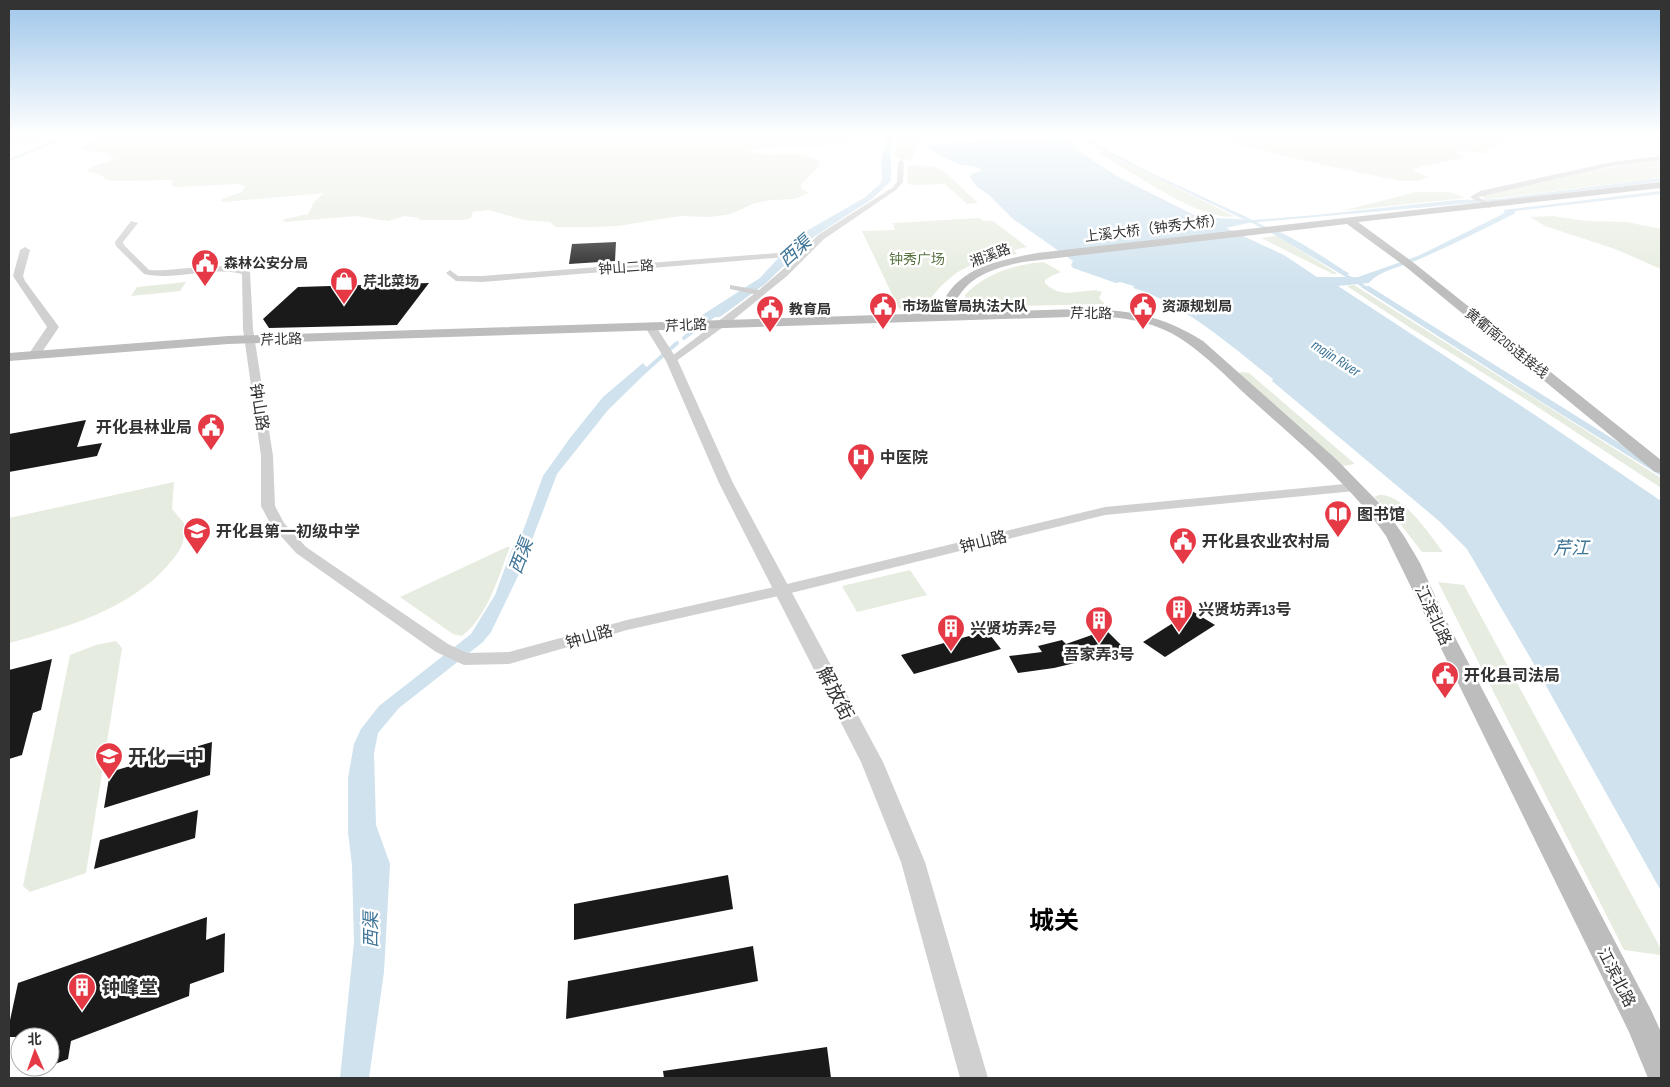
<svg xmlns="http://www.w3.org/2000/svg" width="1670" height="1087" font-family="'Sofia Sans Condensed','Noto Sans SC',sans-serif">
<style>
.green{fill:#e6ecdf}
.water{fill:#cfe2ee}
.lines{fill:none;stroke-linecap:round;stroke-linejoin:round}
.stream-far2{stroke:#cfe2ee;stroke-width:2.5}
.stream-far1{stroke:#cfe2ee;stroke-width:3}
.stream{stroke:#cfe2ee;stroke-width:4}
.river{fill:#cfe2ee;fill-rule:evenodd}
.building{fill:#1a1a1a}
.minor{fill:#d0d0d0;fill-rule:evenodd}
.tertiary{fill:#d0d0d0;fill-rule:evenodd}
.secondary{fill:#bdbdbd;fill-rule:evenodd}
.labels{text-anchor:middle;stroke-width:5;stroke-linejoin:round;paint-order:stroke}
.far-street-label{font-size:14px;fill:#333;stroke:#fff}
.far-park-label{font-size:14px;fill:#56703f;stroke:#fff}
.far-poi-label{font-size:14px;font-weight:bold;fill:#333;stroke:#fff;text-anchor:start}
.far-water-label{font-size:15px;font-style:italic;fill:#3f7597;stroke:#fff}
.street-label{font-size:16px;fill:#333;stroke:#fff}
.poi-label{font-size:16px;font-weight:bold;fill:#333;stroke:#fff;text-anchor:start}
.water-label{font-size:18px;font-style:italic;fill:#3f7597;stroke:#fff}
.near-street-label{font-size:19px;fill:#333;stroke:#fff}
.near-poi-label{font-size:19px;font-weight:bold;fill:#333;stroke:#fff;text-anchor:start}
.near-district-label{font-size:25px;font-weight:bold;fill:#000;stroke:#fff}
</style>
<rect width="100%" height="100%" fill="#fff"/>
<path class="green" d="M9,134h52l-27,9h-25z
M110,134h739l-2,1 1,5 -10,5 -68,2 -21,4c20,10 50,-4 70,10v5l-19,20 3,4 6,3 -14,6 -23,1 -17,3 -24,11 -21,3 -29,-1 -64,10 -22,1h-39l-6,-5 -25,-2 -37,-10 -15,2 -2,6 -7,2h-45l1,-2 -16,-2 -16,5 -32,-5 -71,6 -2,-1 2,-2 23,-5 6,-12 10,-9 -100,9 -3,-1 1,-2 20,-7 3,-6 -7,-2 -63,3 -4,-1 2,-5 -4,-1 -60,1 -12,-8 -10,-1c5,-9 19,-8 27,-13 -9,-10 -21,-5 -32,-11l7,-6z
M898,134h24v5l-12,22 -13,-2 1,-2h-3z
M1212,134h275l20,5 -19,11 -3,4 -26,-4 -2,2 7,6c-18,4 -35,5 -52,12l17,7 -11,4h-16c-52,-10 -103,-21 -154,-34 -12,-3 -22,-11 -36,-13z
M1102,151l132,65c-32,7 -107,-48 -137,-64z
M1661,160v17l-10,2 -154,19 -12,1 -4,-3 65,-16 76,-15z
M917,165l18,2 10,5 33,31 -11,1 -22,-20 -34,1 -4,-2 1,-17z
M1416,192h34l15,6 -123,13z
M1553,216l33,5 41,1 34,7v40l-46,-20 -70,-23 -15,-9z
M979,218l5,3h9l34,26 -13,3 3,4 -31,6 -17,6 -13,7 -15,13 -17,20 -9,3h-16l-37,-78 33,-1 -2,-7z
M1276,236l9,5 53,33h-5l-72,-36z
M1044,262l17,10 -8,3 -8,5v3c19,20 43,2 57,9l-3,6 6,6 -135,3 -3,-1 -2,-11c19,-21 51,-31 79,-33z
M186,282l-6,9 -49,5 6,-9z
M1354,285l307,193v10l-134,-88 -115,-71 -65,-43z
M1242,372l7,1 106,91 -13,2 -105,-92z
M174,482l-2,27 12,14c0,6 0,13 -1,19 -3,9 -9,16 -15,23 -39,45 -103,63 -159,78v-125z
M1379,495c24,-2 50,39 64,57h-21l-27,-35 -21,-20z
M507,547h3c-12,30 -22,69 -48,89l-9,-2 -53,-37z
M910,570l17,25 -70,17 -15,-26z
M1438,582l26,3 197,364v6l-37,-5z
M116,641l6,7 -36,225 -56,19 -7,-6 47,-231 26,-10z"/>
<path class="water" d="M887,134h8l-4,19v28l-19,18 -57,37 -50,48 -45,33h-21l61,-39 35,-38 13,-10 56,-32 16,-14 2,-6 -1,-16z
M1072,134h6l69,37 99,46 -5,1c-57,-28 -114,-53 -169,-84z
M1067,138l12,13 36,24 83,42 56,3 62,-5 141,-15 40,-1 164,-21v3l-12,2 -155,18 -246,22 -22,5 58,27 33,22h41l60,-21 81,-40 6,-4 -2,-2 158,-19v3l-145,17 -2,3c-33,16 -66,33 -99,47 -15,6 -36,10 -46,22l-31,3 197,129 126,86v390l-130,-232 -64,-110 -28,-28 -167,-140 1,-2c-39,-31 -93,-78 -140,-91l1,-2 -14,-4 -4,1 -43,-15 -2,-3 2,-4 -60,-42 -24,-24 -13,-9 -6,-9 2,-3 9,-3 -1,-3 -22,-4 -16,-7 -15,-9 -1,-4z
M1261,227c17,-2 72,37 89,47h-9z
M1369,286l292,183v7l-126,-78 -174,-111z
M643,363l6,7 -41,40 -51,64 -38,100 -28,58 -8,10 -84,66 -21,25 -4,20 2,72 14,39 -6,108 -15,106h-29l14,-136 -2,-77 -4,-33v-54l6,-34 7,-15 18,-23 92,-72 24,-39 18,-49 10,-15 20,-55 27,-38 33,-41z"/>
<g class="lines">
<path class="stream-far2" d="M9,160l65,-26"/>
<path class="stream-far1" d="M1239,215l28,14
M1339,271l29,18"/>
<path class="stream" d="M684,338l33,-25
M644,372l33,-29"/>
<path class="river" d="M981,134h13l40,28 -1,3h-10z"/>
</g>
<path class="building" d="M616,242l-1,19 -46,3 3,-20z
M429,283l-32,42 -128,3 -6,-9 35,-32z
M86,420l-9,27 25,-4 -5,13 -88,16v-38z
M1192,611l23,14 -50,32 -22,-15z
M1106,630l17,17 -40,14 -29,7 -36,5 -9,-17 33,-4 -4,-6 24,-6 4,4z
M987,631l14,18 -87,25 -13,-19z
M52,659l-11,51 -8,3 -11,42 -13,4v-89z
M212,742l-2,33 -106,33 6,-36z
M198,810l-3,28 -101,31 6,-29z
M728,875l5,34 -159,31v-36z
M207,917l-1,23 19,-7 -1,39 -34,12 -1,12 -118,45 -3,18 -18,7v-29h-41v-12l9,-42z
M753,946l5,35 -192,38 2,-38z
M827,1047l4,31h-167l-1,-7z"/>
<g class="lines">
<path class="minor" d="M1641,134l20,2v4l-19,-5z
M1661,156v4l-49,6 -134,31 13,8 2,1 -4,2 -19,-11 10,-6 132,-29z
M901,160l3,2 -1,20 -7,8 -72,49 -37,37 -54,44 -61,44 -5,-3 1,-2 86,-65 -24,-5v-4l29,5 39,-34 -316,26 -26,-1 -10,-8 4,-3 8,6h24l321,-25 15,-16 74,-47 5,-6 1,-20z
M131,221l7,2 -15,19 1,3 25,25c25,2 83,-11 101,2l3,57 20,127 2,50 9,17 22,24 142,97 19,9 42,-1 118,-32 156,-35 322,-78 250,-24 6,4 -6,4 -250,24 -322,80 -156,35 -118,34 -45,1 -28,-13 -140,-99 -25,-28 -10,-19v-50l-18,-127 -1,-55c-33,-8 -65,7 -98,0l-28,-28 -1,-4z"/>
<path class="tertiary" d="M25,247l5,3 -7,26 2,5 34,46 -21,31 -4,1 -6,-4 19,-28 -34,-51 7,-26z
M651,324l4,1 23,36 55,122 150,279 42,100 63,216h-28l-59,-216 -40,-100 -142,-279 -53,-122 -21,-34z"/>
<path class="secondary" d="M1661,182v6l-303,34 56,41 247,197v13l-6,-1 -249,-205 -59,-43 -324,38c-32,7 -62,16 -71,51 31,-1 61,-2 92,-3 60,-2 106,-3 159,31l133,118 48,49 20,28 16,27 28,61 203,386 10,22v46h-13l-19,-46 -243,-496c-36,-52 -87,-93 -133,-135 -26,-23 -51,-51 -82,-68 -23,-12 -47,-15 -73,-17l-870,28 -219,17v-8l219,-17 711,-23c13,-45 57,-52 98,-60z"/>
</g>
<linearGradient id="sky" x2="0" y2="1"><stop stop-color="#9ec6ea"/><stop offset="0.47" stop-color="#fff"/><stop offset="1" stop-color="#fff" stop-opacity="0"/></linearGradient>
<rect width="1670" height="286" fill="url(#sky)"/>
<defs>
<g id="civic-pin" transform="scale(1.4375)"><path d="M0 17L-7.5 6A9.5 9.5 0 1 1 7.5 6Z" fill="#e63946" stroke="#fff"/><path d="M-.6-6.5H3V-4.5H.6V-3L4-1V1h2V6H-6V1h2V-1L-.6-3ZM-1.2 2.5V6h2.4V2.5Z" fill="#fff"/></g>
<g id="shop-pin" transform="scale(1.4375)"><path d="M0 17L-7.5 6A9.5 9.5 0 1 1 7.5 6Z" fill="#e63946" stroke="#fff"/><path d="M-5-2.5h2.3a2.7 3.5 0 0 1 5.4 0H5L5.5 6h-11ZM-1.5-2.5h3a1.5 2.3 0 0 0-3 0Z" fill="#fff"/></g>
<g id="hospital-pin" transform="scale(1.4375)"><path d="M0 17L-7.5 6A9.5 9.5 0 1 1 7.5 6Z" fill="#e63946" stroke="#fff"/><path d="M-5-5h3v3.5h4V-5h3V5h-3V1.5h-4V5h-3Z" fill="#fff"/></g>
<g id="library-pin" transform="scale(1.4375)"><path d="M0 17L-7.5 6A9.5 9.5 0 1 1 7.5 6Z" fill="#e63946" stroke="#fff"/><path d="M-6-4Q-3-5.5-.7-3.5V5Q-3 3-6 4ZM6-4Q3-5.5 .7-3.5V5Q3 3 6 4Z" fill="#fff"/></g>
<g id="school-pin" transform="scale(1.4375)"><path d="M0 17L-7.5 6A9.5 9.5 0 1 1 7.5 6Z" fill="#e63946" stroke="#fff"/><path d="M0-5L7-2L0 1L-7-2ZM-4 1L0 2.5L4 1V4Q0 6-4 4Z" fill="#fff"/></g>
<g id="building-pin" transform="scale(1.4375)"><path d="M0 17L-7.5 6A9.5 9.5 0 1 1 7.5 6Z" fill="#e63946" stroke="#fff"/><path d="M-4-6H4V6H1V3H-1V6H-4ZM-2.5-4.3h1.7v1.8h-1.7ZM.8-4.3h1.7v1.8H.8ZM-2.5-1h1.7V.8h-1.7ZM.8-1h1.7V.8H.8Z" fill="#fff"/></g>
</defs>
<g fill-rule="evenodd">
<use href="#civic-pin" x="205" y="263"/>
<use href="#shop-pin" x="344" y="281"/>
<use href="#civic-pin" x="883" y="306"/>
<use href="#civic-pin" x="1143" y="306"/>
<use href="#civic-pin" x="770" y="309"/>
<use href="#civic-pin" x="211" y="427"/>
<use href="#hospital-pin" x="861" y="457"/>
<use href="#library-pin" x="1338" y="514"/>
<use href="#school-pin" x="197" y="531"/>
<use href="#civic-pin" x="1183" y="541"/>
<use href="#building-pin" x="1179" y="609"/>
<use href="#building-pin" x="1099" y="620"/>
<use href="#building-pin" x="951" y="628"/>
<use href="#civic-pin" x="1445" y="675"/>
<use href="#school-pin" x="109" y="756"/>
<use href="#building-pin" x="82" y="987"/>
</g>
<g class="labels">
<g class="far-street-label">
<text transform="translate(1154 228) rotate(-7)" y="5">上溪大桥（钟秀大桥）</text>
<text transform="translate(990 255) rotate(-20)" y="5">湘溪路</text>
<text transform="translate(626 267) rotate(-4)" y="5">钟山二路</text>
<text transform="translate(1091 313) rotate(1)" y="5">芹北路</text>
<text transform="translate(686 325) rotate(-3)" y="5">芹北路</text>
<text transform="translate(281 339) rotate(-2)" y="5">芹北路</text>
<text transform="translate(1507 343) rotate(39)" y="5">黄衢南205连接线</text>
</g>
<g class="far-park-label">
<text x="917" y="264">钟秀广场</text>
</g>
<g class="far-poi-label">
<text x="224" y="268">森林公安分局</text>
<text x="363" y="286">芹北菜场</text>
<text x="902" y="311">市场监管局执法大队</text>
<text x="1162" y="311">资源规划局</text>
<text x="789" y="314">教育局</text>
</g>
<g class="far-water-label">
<text transform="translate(1336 358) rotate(33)" y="5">majin River</text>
</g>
<g class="street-label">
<text transform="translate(260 407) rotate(81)" y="6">钟山路</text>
<text transform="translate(983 541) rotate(-14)" y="6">钟山路</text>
<text transform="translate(1434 615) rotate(65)" y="6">江滨北路</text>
<text transform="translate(589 636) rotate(-16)" y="6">钟山路</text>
<text transform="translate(1617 977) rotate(63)" y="6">江滨北路</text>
</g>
<g class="poi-label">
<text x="192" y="433" text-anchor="end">开化县林业局</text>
<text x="880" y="463">中医院</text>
<text x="1357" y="520">图书馆</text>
<text x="216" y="537">开化县第一初级中学</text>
<text x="1202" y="547">开化县农业农村局</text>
<text x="1198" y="615">兴贤坊弄13号</text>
<text x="970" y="634">兴贤坊弄2号</text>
<text x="1099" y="660" text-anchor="middle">吾家弄3号</text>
<text x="1464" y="681">开化县司法局</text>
</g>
<g class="water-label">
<text transform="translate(795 251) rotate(-42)" y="6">西渠</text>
<text x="1571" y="554">芹江</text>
<text transform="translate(521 556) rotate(-69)" y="6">西渠</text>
<text transform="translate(371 930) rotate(-90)" y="6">西渠</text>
</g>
<g class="near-street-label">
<text transform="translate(836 693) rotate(63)" y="7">解放街</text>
</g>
<g class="near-poi-label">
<text x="128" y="763">开化一中</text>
<text x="101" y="994">钟峰堂</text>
</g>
<g class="near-district-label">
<text x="1054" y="929">城关</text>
</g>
</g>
<rect width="1670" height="1087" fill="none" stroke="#333333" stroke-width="20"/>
<g transform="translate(35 1052) rotate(358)"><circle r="24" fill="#ffffff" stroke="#adadad"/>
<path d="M0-4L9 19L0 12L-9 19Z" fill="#e63946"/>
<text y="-8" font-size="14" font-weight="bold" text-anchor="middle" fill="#333333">北</text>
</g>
</svg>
